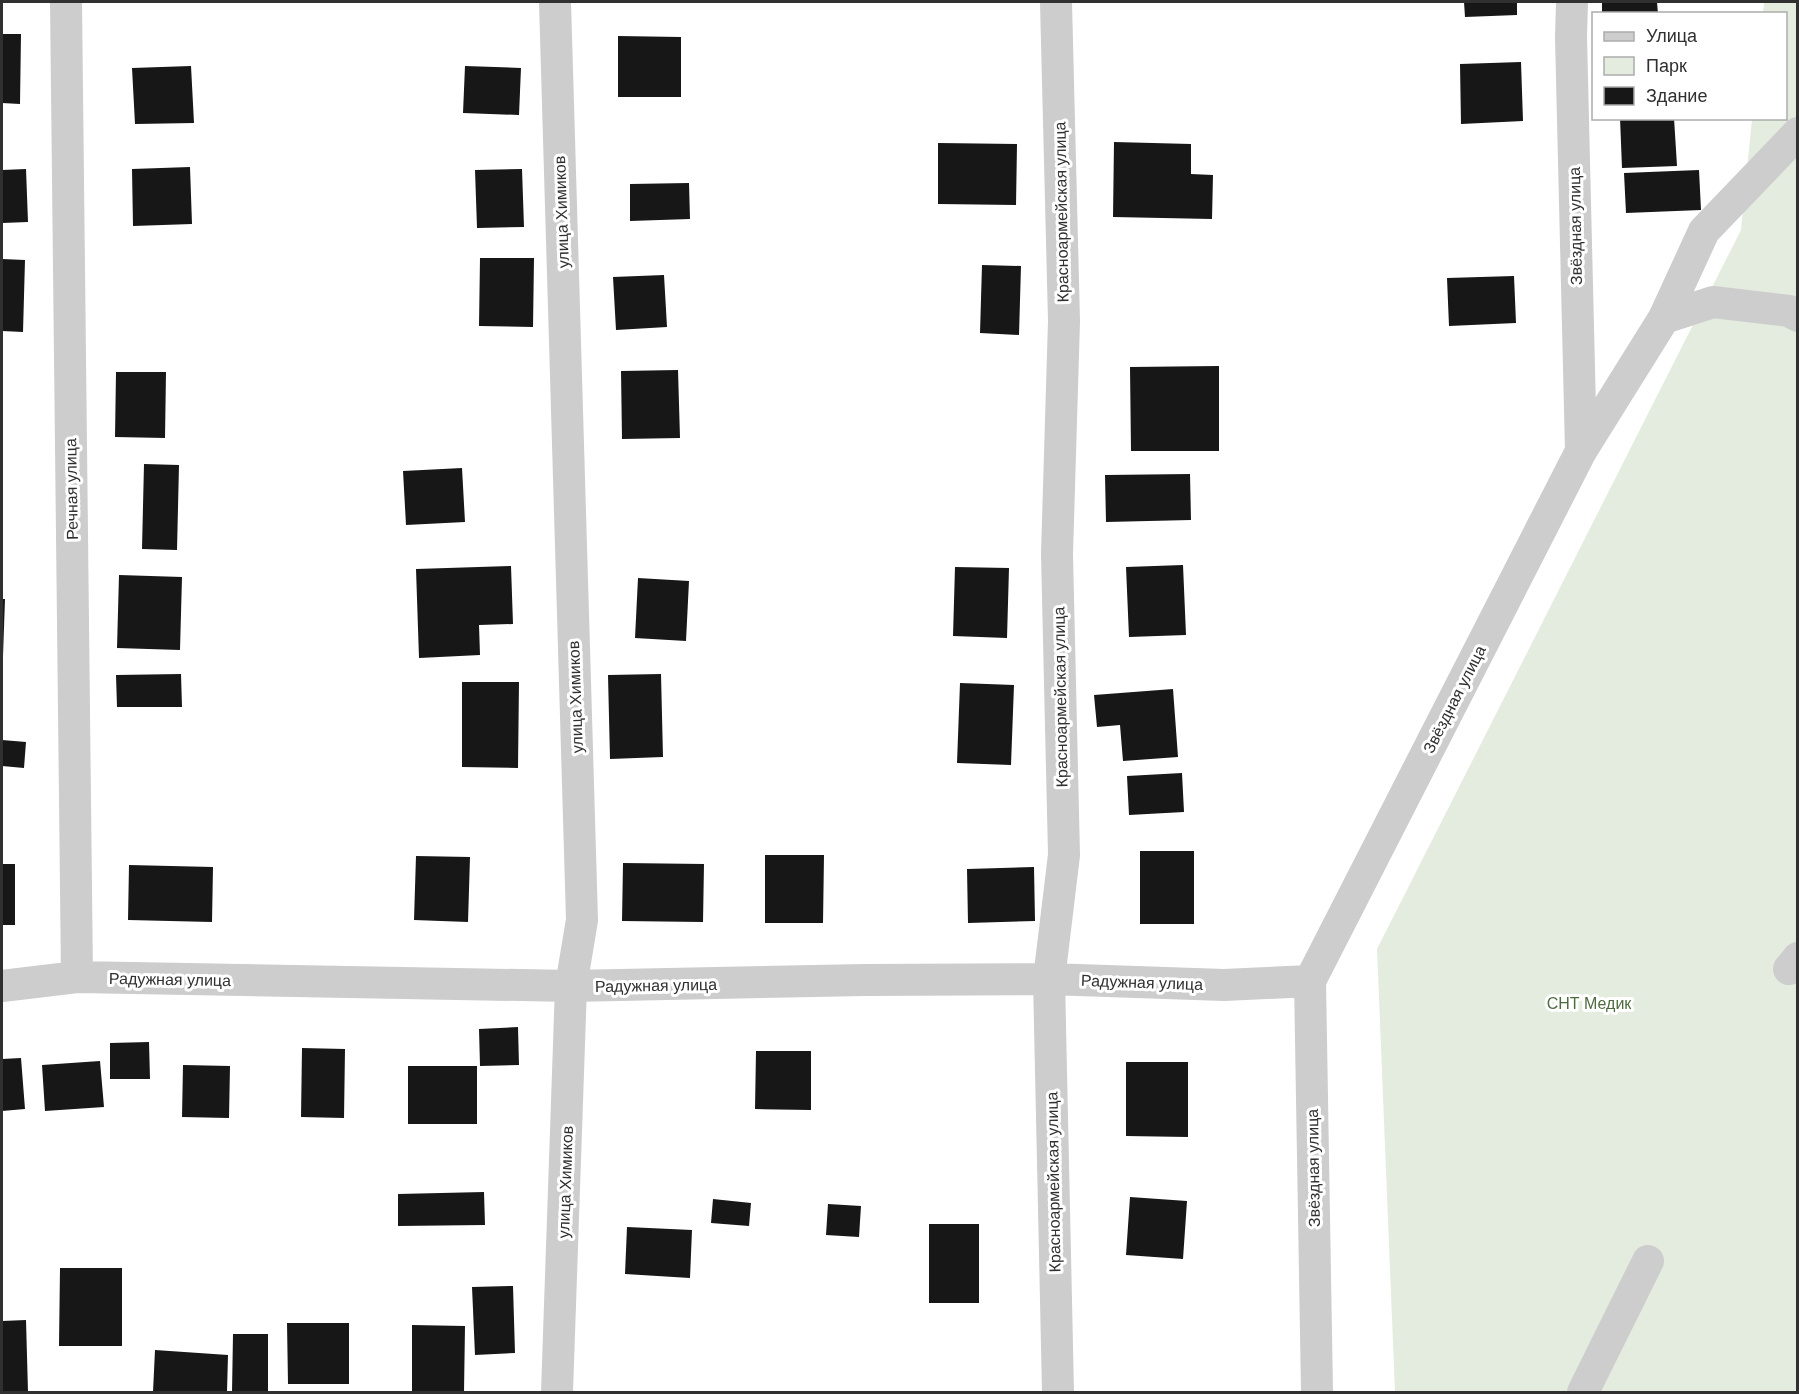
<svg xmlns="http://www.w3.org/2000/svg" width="1799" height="1394" font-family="Arial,sans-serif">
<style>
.green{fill:#e4ecdf}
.building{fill:#171717}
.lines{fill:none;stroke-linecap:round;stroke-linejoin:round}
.minor{stroke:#cdcdcd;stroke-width:32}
.labels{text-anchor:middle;stroke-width:6;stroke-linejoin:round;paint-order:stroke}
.street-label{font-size:16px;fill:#303030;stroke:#fff}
.park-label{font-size:16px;fill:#4e6a3f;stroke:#fff}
</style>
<rect width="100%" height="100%" fill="#fff"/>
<path class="green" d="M1764,2h33v1390h-402l-18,-443 364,-719 11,-111 34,-1v-104l-23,-1z"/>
<path class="building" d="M1464,2h53v13l-52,2z
M1602,2h55l1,12h-56z
M2,34h19l-1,70 -18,-1z
M618,36l63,1v60h-63z
M1521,62l2,59 -62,3 -1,-60z
M191,66l3,57 -59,1 -3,-56z
M465,66l56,2 -2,47 -56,-2z
M1620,118h54l3,48 -55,2z
M1114,142l77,2v30l22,1 -1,44 -99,-2z
M938,143l79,1 -1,61 -78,-1z
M190,167l2,57 -59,2 -1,-57z
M26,169l2,53 -26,1v-53z
M522,169l2,58 -47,1 -2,-58z
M1699,170l2,40 -75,3 -2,-40z
M689,183l1,36 -60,2v-37z
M480,258h54l-1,69 -54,-1z
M2,259l23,1 -2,72 -21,-1z
M982,265l39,1 -2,69 -39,-2z
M664,275l3,52 -51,3 -3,-53z
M1514,276l2,47 -67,3 -2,-48z
M1219,366v85h-88l-1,-84z
M678,370l2,68 -58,1 -1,-68z
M116,372h50l-1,66 -50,-1z
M144,464l35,1 -2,85 -35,-1z
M462,468l3,54 -59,3 -3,-54z
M1190,474l1,46 -85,2 -1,-47z
M1183,565l3,70 -57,2 -3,-70z
M511,566l2,58 -34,1 1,30 -61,3 -3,-89z
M955,567l54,1 -2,70 -54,-2z
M119,575l63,2 -2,73 -63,-2z
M638,578l51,3 -3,60 -51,-3z
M2,599h3l-2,57h-1z
M181,674l1,33h-65l-1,-32z
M661,674l2,83 -53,2 -2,-84z
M462,682h57l-1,86 -56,-1z
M960,683l54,2 -3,80 -54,-2z
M1173,689l5,68 -55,4 -3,-36 -23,2 -3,-32z
M2,740l24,2 -2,26 -22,-2z
M1182,773l2,39 -55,3 -2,-39z
M1140,851h54v73h-54z
M765,855h59l-1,68h-58z
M416,856l54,1 -2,65 -54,-2z
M623,863l81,1 -1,58 -81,-1z
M2,864h13v61h-13z
M129,865l84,2 -1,55 -84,-2z
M1034,867l1,54 -67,2 -1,-54z
M518,1027l1,38 -39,1 -1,-37z
M149,1042l1,37h-40v-36z
M302,1048l43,1 -1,69 -43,-1z
M756,1051h55v59l-56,-1z
M21,1058l4,51 -23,2v-52z
M100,1061l4,46 -59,4 -3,-46z
M1126,1062h62v75l-62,-1z
M183,1065l47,1 -1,52 -47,-1z
M408,1066h69v58h-69z
M484,1192l1,33 -87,1v-32z
M1130,1197l57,4 -4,58 -57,-4z
M713,1199l38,4 -2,23 -38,-3z
M828,1204l33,2 -2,31 -33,-2z
M929,1224h50v79h-50z
M627,1227l65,3 -2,48 -65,-4z
M60,1268h62v78h-63z
M513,1286l2,67 -40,2 -3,-68z
M26,1320l2,72h-26v-71z
M287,1323h62v61h-61z
M412,1325l53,1 -1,66h-52z
M233,1334h35v58h-36z
M155,1350l73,5 -1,37h-74z"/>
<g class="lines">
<path class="minor" d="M66,2l11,975
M555,2l27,918 -11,66 -14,406
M1056,2l8,319 -7,233 7,301 -15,124 9,413
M1664,318l49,-16 76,9 9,5
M1581,451l83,-133 40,-87 94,-98
M1789,969l9,-11
M2,986l75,-9 494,9 294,-6 184,-1 175,6 86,-4
M1317,1392l-7,-411 271,-530 -10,-414 1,-35
M1583,1392l65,-131"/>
</g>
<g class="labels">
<g class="street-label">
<text transform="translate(561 212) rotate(-92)" y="6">улица Химиков</text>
<text transform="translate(1061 212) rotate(-91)" y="6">Красноармейская улица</text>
<text transform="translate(1575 226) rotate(-91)" y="6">Звёздная улица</text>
<text transform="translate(71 489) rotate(-91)" y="6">Речная улица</text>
<text transform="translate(575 697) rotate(-92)" y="6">улица Химиков</text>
<text transform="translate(1060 697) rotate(-91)" y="6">Красноармейская улица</text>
<text transform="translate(1454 699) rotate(-63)" y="6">Звёздная улица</text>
<text transform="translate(170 979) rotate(1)" y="6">Радужная улица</text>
<text transform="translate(1142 982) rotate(2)" y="6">Радужная улица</text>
<text transform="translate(656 985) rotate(-1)" y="6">Радужная улица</text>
<text transform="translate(1313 1168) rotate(-91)" y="6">Звёздная улица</text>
<text transform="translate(565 1182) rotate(-88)" y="6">улица Химиков</text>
<text transform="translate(1053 1182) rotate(-91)" y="6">Красноармейская улица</text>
</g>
<g class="park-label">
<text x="1589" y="1009">СНТ Медик</text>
</g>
</g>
<rect width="1799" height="1394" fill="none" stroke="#303030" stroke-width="6"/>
<rect x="1592" y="12" width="195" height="108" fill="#ffffff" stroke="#acacac" stroke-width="1.5"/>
<rect x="1604" y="32" width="30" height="9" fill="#cdcdcd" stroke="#acacac" stroke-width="1.5"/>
<text x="1646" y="42" font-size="18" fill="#303030">Улица</text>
<rect x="1604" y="57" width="30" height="18" fill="#e4ecdf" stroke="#acacac" stroke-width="1.5"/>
<text x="1646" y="72" font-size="18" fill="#303030">Парк</text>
<rect x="1604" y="87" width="30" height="18" fill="#171717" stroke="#acacac" stroke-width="1.5"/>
<text x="1646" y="102" font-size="18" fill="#303030">Здание</text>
</svg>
